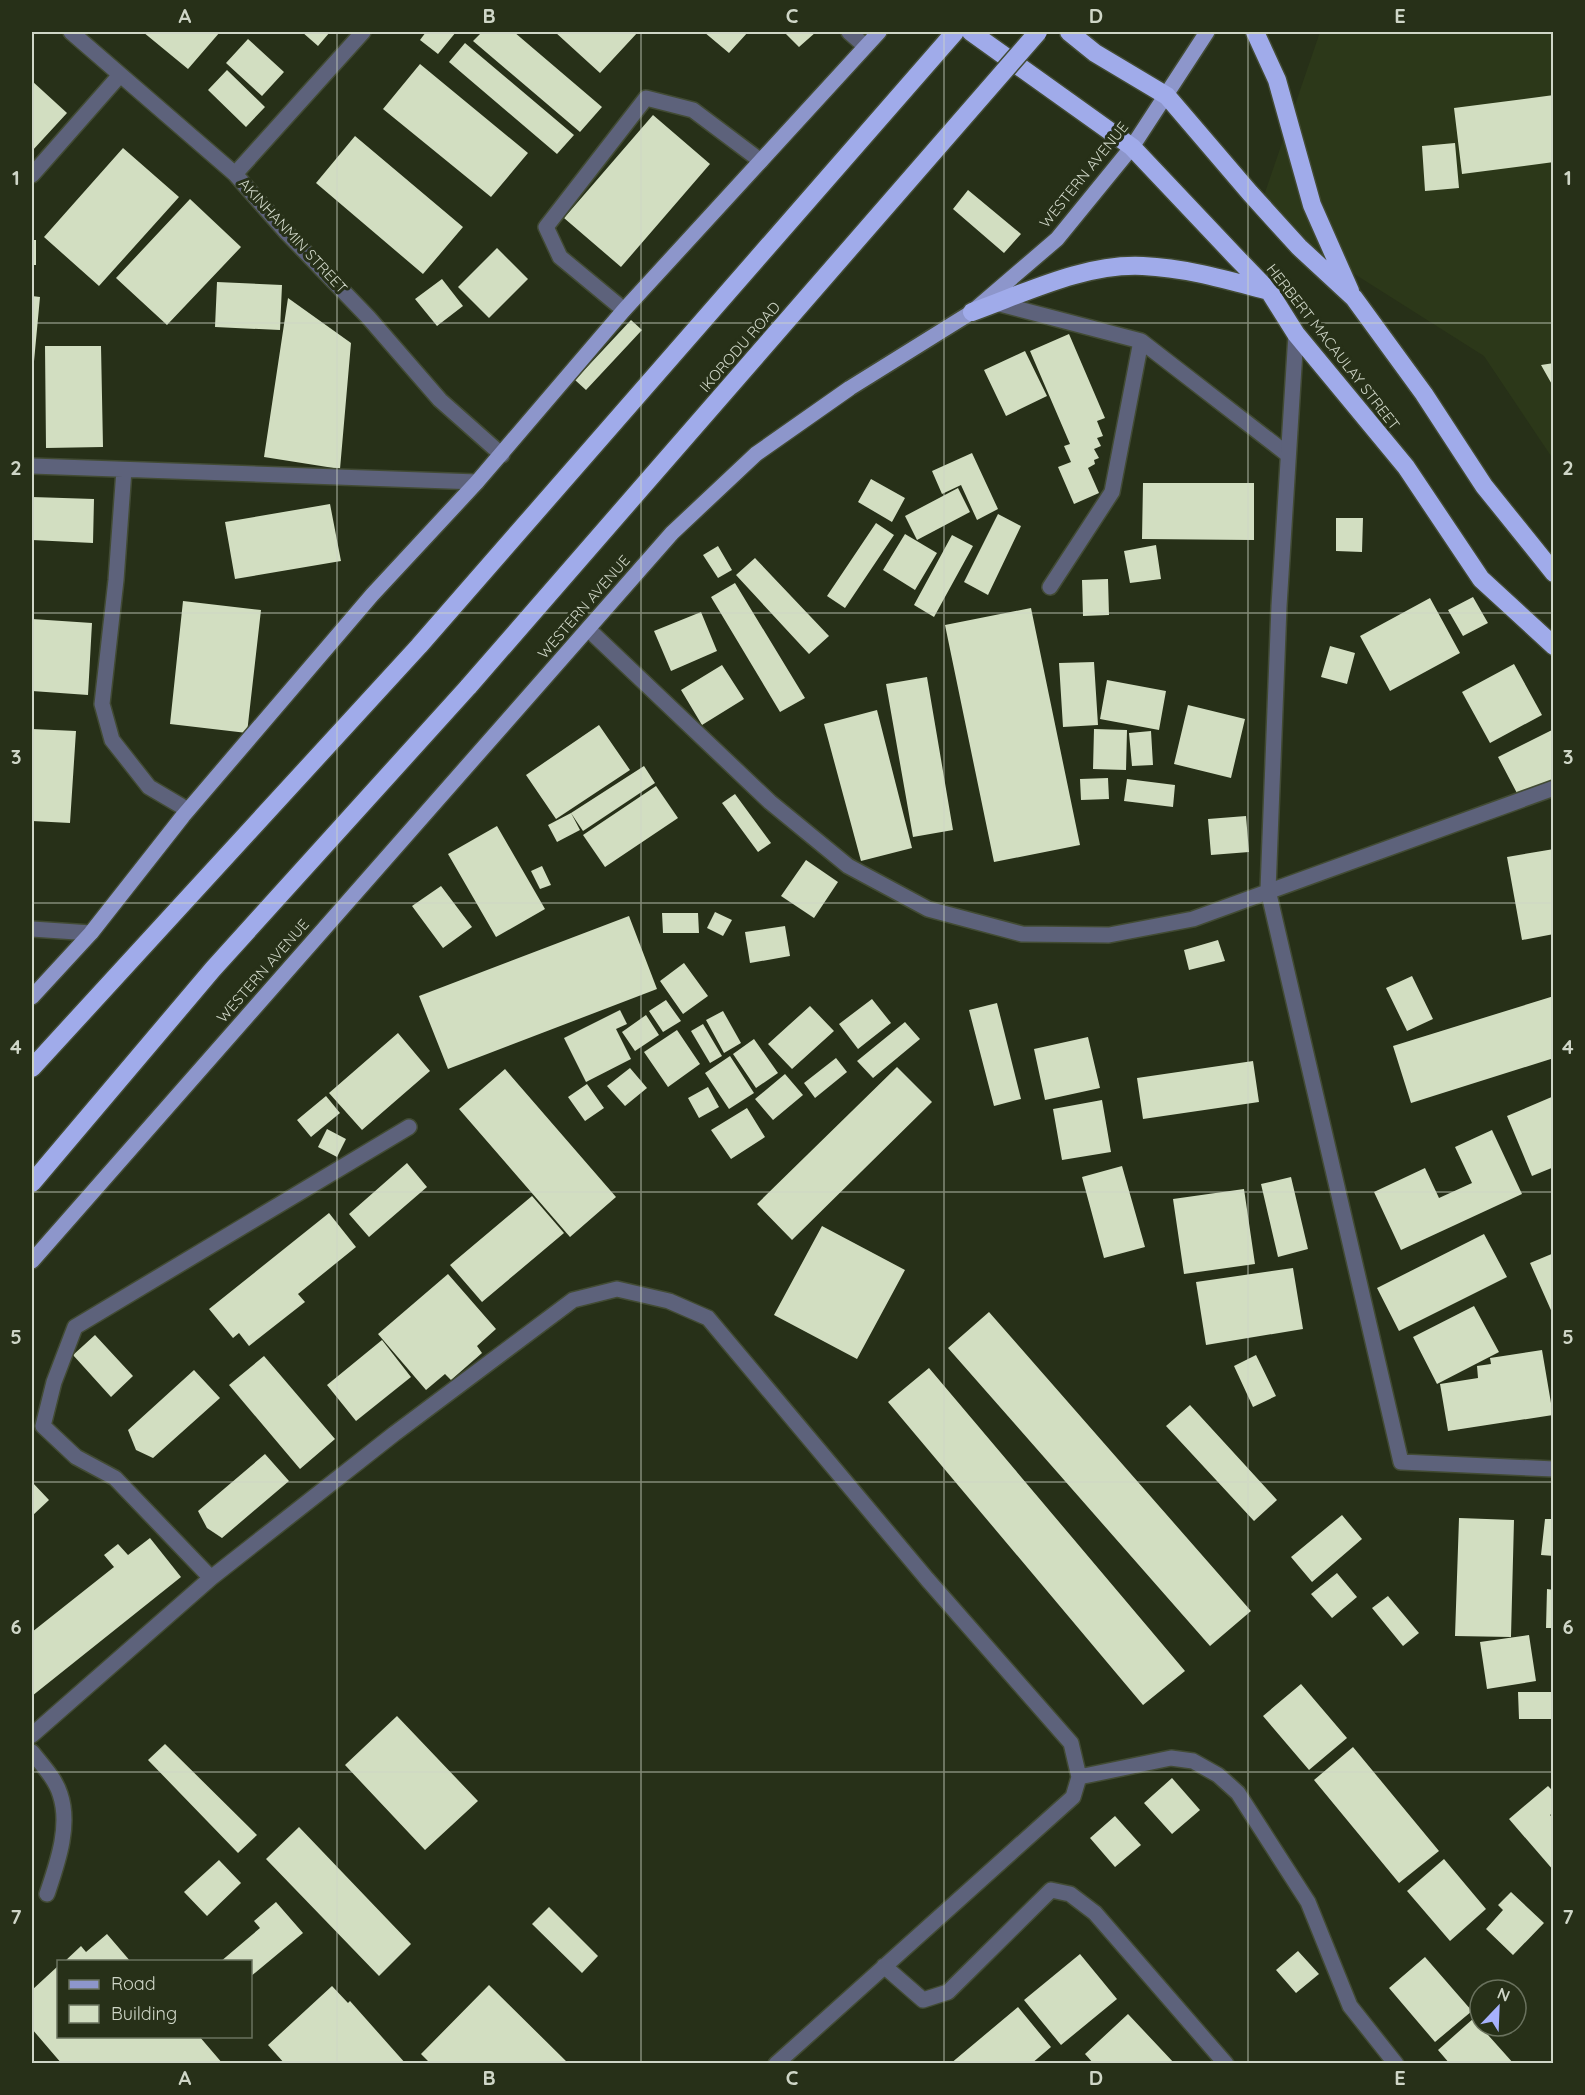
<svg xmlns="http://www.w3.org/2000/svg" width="1585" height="2095" font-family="Quicksand,sans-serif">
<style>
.built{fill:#2c3819}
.building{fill:#d2dec1}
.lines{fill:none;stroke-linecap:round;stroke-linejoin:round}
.lane-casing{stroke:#424b34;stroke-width:18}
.street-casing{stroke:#424b34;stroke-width:18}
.primary-casing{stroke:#424b34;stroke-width:18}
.highway-casing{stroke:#424b34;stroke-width:21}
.lane{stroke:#5d627b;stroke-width:15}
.street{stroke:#5d627b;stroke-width:15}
.primary{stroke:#8d96cb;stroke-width:15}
.highway{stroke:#a0abea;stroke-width:18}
.highway-bridge-casing{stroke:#424b34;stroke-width:21;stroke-linecap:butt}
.highway-bridge{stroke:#a0abea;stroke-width:18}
.grid{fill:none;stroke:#cfd6c7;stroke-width:1.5;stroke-opacity:0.55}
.labels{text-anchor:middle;stroke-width:6;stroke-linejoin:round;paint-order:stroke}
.street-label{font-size:15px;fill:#cfd6c7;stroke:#273018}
.neatline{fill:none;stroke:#cfd6c7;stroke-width:2}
.grid-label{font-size:20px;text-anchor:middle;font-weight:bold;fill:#cfd6c7}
</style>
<rect width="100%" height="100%" fill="#273018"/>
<path class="built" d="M1320,32h233v427l-69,-103 -226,-143z"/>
<path class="building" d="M143,32h77l-32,37z
M302,32h28l-12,14z
M426,32h30l-18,22 -18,-14z
M482,32h32l88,75 -22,25 -107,-91z
M555,32h83l-38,41z
M704,32h44l-19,21z
M784,32h32l-17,15z
M248,39l36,33 -22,24 -36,-33z
M465,43l109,92 -17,19 -108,-92z
M420,64l108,89 -37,44 -108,-88z
M227,70l38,37 -19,20 -38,-37z
M32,81l35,32 -35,38z
M1554,95v67l-92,12 -8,-66z
M653,115l57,49 -89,103 -57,-49z
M355,136l108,91 -40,47 -107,-91z
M1455,143l4,45 -34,3 -3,-45z
M123,148l56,49 -80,89 -55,-49z
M968,190l53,44 -17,19 -51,-44z
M190,199l51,48 -74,78 -51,-47z
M32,240h4v25h-4z
M497,248l31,31 -39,39 -31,-31z
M442,279l21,27 -26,20 -22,-27z
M217,282l65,3 -2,45 -65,-3z
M32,296l8,1 -7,75h-1z
M288,298l63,45 -11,126 -76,-12z
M631,320l11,10 -56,60 -11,-10z
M1069,334l36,84 -8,3 6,15 -6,2 4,8 -7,3 5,9 -5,2 1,4 -7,4 11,25 -25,11 -16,-37 13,-5 -7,-16 6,-2 -40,-93z
M45,346h56l2,101 -57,1z
M1025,351l22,45 -41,20 -22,-46z
M1554,363v25l-13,-23z
M972,453l26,56 -21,11 -16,-35 -19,9 -10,-23z
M871,479l34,19 -13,24 -34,-20z
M1143,483h111v57l-112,-1z
M958,488l12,24 -53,28 -12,-24z
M32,497l62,2 -1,44 -61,-3z
M330,504l11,57 -106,18 -10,-57z
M998,514l23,12 -33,69 -24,-13z
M1336,518h27l-1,34 -26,-1z
M876,523l18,12 -49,73 -18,-12z
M905,534l32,19 -22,37 -32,-20z
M952,535l21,11 -39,71 -20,-12z
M1156,545l5,34 -31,4 -6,-32z
M718,546l14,24 -14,8 -15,-23z
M755,558l74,78 -20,18 -73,-79z
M1108,579l1,36 -26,1 -1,-36z
M735,583l70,115 -25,14 -69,-115z
M1473,597l15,26 -25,13 -15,-26z
M1430,598l30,55 -70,38 -30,-55z
M183,601l78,9 -14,123 -77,-9z
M1031,608l49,237 -86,17 -49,-237z
M701,612l16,39 -46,20 -17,-40z
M32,619l60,4 -4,72 -56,-4z
M1330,646l25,7 -8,31 -26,-7z
M1094,662l4,63 -35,2 -4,-64z
M1514,664l28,51 -52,28 -28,-51z
M722,665l22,34 -42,26 -21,-35z
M927,677l26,153 -40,7 -27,-153z
M1107,680l59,11 -7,39 -59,-11z
M1188,705l57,14 -14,59 -57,-14z
M877,710l35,138 -51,13 -37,-137z
M599,725l31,45 -74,49 -30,-44z
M32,729l44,2 -6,92 -38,-2z
M1094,729l33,1 -1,40 -33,-1z
M1554,729v50l-35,18 -21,-40z
M1151,731l2,34 -21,1 -3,-33z
M644,766l11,17 -72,48 -12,-18z
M1108,778l1,21 -28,1 -1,-21z
M1127,779l48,6 -2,22 -49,-6z
M656,786l22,32 -73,49 -22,-32z
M735,794l36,49 -13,9 -36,-49z
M571,813l9,17 -23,12 -9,-17z
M1246,816l3,36 -38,3 -3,-36z
M497,826l48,83 -49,28 -48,-83z
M1554,849v85l-32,6 -15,-83z
M806,860l32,22 -24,36 -33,-22z
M542,866l9,19 -11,4 -9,-18z
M441,886l31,41 -29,21 -31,-42z
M715,912l17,8 -9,16 -16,-8z
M662,913h36l1,20h-36z
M629,916l28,73 -209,80 -29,-73z
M785,926l5,30 -40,7 -5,-31z
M1218,940l7,21 -36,9 -5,-20z
M684,963l24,33 -25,18 -23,-33z
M1412,976l21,43 -26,12 -21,-43z
M1554,996v62l-143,45 -18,-57z
M872,999l19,24 -33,26 -19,-25z
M666,1000l15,21 -18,11 -14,-21z
M997,1003l24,96 -27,7 -25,-96z
M810,1006l24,25 -42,38 -24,-25z
M620,1010l7,14 -11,5 15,30 -45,23 -22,-44z
M723,1011l18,32 -17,10 -18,-33z
M646,1015l13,20 -24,16 -13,-19z
M905,1022l15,17 -47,39 -16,-17z
M703,1024l19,32 -12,7 -19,-32z
M677,1030l23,34 -32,23 -24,-35z
M398,1033l32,38 -68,59 -33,-37z
M1088,1037l12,51 -55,12 -11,-51z
M754,1039l24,34 -22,15 -23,-34z
M730,1056l24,37 -25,16 -24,-36z
M836,1058l11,14 -32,26 -11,-15z
M1253,1061l6,41 -116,17 -6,-41z
M897,1067l35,35 -140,138 -35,-36z
M630,1068l17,20 -22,18 -18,-20z
M505,1069l111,128 -46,40 -111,-128z
M785,1074l18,21 -30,25 -18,-21z
M587,1084l17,24 -19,13 -17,-24z
M708,1087l11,20 -20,11 -11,-20z
M326,1096l14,17 -29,24 -14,-17z
M1554,1096v71l-22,9 -25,-60z
M1102,1100l9,52 -49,8 -9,-51z
M747,1108l18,29 -34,22 -20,-29z
M327,1129l19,10 -9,18 -19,-10z
M1492,1130l30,64 -121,56 -27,-58 51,-24 14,30 33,-15 -17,-36z
M407,1163l20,24 -58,50 -20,-23z
M1122,1166l23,81 -41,11 -22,-81z
M1291,1177l17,72 -30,8 -17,-73z
M1244,1189l11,75 -71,10 -11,-75z
M532,1196l32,37 -82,69 -32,-37z
M329,1213l27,34 -58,47 7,8 -56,44 -10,-13 -6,5 -24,-29z
M822,1226l83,44 -48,89 -83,-44z
M1484,1234l23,43 -108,54 -22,-43z
M1554,1253v64l-24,-54z
M1293,1268l10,61 -97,16 -10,-63z
M448,1274l48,55 -19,17 5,7 -31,27 -6,-6 -19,16 -48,-56z
M1474,1306l25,46 -62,32 -24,-47z
M989,1312l262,299 -41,35 -262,-298z
M95,1335l38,41 -22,21 -38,-42z
M382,1340l29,37 -55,44 -29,-36z
M1542,1350l11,65 -105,16 -8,-47 38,-6 -1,-12 14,-2 -1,-6z
M1256,1355l20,41 -23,11 -19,-41z
M264,1356l71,83 -35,30 -71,-84z
M929,1368l256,303 -42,34 -255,-303z
M194,1370l26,28 -67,60 -17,-8 -8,-20z
M1190,1405l87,95 -23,21 -88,-95z
M265,1454l24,27 -67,57 -15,-10 -9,-17z
M32,1482l17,18 -17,16z
M1342,1515l20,24 -50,43 -21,-25z
M1459,1518l55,2 -3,117 -56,-1z
M1545,1519h9v37l-13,-1z
M150,1538l31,39 -149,119v-64l82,-65 -10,-12 14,-11 10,11z
M1337,1573l20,24 -25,21 -21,-24z
M1547,1589l7,1v38h-8z
M1388,1596l31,37 -16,13 -31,-38z
M1529,1635l7,46 -49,8 -7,-47z
M1301,1684l46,54 -38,32 -46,-54z
M1518,1692h36v27h-35z
M397,1716l81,85 -53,49 -80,-85z
M165,1744l92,91 -19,18 -90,-93z
M1353,1747l86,104 -40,32 -85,-103z
M1172,1778l28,32 -28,24 -28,-31z
M1548,1786l6,6v20l-4,3 4,4v52l-45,-52z
M1115,1816l26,29 -26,22 -25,-29z
M299,1827l112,117 -32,32 -113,-117z
M1444,1859l42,50 -36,32 -43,-50z
M219,1860l22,23 -34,33 -23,-24z
M1511,1892l33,31 -31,32 -27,-26 17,-19 -5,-5z
M276,1902l27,31 -53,44v-15h-30l40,-34 -6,-7z
M549,1907l49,49 -16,17 -50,-49z
M107,1934l24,28h-67l17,-16 5,6z
M1298,1951l21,23 -23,19 -20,-23z
M1080,1954l37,45 -56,46 -37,-45z
M1425,1957l47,54 -37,31 -46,-54z
M58,1966v70h141l24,28h-161l-30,-35v-39z
M489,1985l80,79h-138l-10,-10z
M332,1986l16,17 2,-2 56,63h-121l-17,-19z
M1018,2007l33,40 -20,17h-81z
M1128,2014l47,50h-81l-9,-10z
M1474,2018l6,8 34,38h-64l-12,-14z"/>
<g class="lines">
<g class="lane-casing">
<path id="lane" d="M849,32l16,14
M996,303l145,38 -29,151 -62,95
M624,310l-64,-53 -14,-30 100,-129 47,12 68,51
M1141,341l146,113
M211,1578l-96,-100 -39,-21 -33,-31 11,-44 21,-55 334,-200
M32,1735l179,-157 183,-144 179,-134 44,-11 52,12 39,17 219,261 144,164 8,34 -6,20 -297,267
M32,1752c10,13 23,26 28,42 11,32 -3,70 -13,100
M1079,1777l92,-19 22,3 25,14 20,18 70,109 42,104 46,58
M884,1966l39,34 25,-8 103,-102 19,4 25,19 131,151"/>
</g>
<g class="street-casing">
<path id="street" d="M71,32l164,142 51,58 82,85 72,83 62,55
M235,174l128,-142
M32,175l88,-100
M1296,334l-17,272 -11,284 133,572 153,7
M32,466l445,16
M124,470l-8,110 -14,124 10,36 37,47 39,23
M588,629l182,173 78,64 80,43 94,25 87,1 84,-16 361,-131
M32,929l59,4"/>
</g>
<g class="primary-casing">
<path id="primary" d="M32,997l59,-64 92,-117 189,-221 105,-113 147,-172 255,-278
M32,1261l640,-728 84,-79 94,-66 122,-76 85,-73 75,-92 75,-115"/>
</g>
<g class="highway-casing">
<path id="highway" d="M971,32l161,115 103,109 34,35 27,43 110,133 75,112 73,67
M1069,32l26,21 72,43 83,97 49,54 55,51 70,96 60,92 70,87
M1255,32l22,48 35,125 38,86
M972,312c53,-19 113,-49 171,-46 44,2 84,14 126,25
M32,1068l387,-422 536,-614
M32,1183l181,-214 256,-283"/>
</g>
<use href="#lane" class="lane"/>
<use href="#street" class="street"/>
<use href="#primary" class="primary"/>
<use href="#highway" class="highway"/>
<g class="highway-bridge-casing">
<path id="highway-bridge" d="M469,686l569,-654"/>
</g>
<use href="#highway-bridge" class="highway-bridge"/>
</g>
<path class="grid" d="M337,32v2032M641,32v2032M944,32v2032M1248,32v2032M32,323h1522M32,613h1522M32,903h1522M32,1192h1522M32,1482h1522M32,1772h1522"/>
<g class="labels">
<g class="street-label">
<text transform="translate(1084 175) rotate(-51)" y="5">WESTERN AVENUE</text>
<text transform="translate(293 236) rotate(47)" y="5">AKINHANMIN STREET</text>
<text transform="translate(740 347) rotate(-49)" y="5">IKORODU ROAD</text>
<text transform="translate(1333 347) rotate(52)" y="5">HERBERT MACAULAY STREET</text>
<text transform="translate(584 607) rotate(-49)" y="5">WESTERN AVENUE</text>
<text transform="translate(263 971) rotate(-49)" y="5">WESTERN AVENUE</text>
</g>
</g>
<rect width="1585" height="2095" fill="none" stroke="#273018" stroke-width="66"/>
<rect x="57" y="1960" width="195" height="78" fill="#273018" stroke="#6a725e" stroke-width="1.5"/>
<rect x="69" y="1980" width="30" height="9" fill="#8d96cb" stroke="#6a725e" stroke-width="1.5"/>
<text x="111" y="1990" font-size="18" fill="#cfd6c7">Road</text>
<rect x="69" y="2005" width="30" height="18" fill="#d2dec1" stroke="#6a725e" stroke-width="1.5"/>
<text x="111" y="2020" font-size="18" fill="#cfd6c7">Building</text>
<g transform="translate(1498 2008) rotate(23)"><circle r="28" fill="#273018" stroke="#6a725e" stroke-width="1.5"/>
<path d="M0-4.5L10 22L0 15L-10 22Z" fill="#a6b1fc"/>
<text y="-9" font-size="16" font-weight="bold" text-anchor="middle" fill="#cfd6c7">N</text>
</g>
<rect x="33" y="33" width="1519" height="2029" class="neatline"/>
<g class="grid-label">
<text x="185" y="23">A</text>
<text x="489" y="23">B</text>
<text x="792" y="23">C</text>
<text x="1096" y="23">D</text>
<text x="1400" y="23">E</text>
<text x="16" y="185">1</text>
<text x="1568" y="185">1</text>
<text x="16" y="475">2</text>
<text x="1568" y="475">2</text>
<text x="16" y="764">3</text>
<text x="1568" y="764">3</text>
<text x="16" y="1054">4</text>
<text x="1568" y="1054">4</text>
<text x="16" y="1344">5</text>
<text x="1568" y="1344">5</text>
<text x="16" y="1634">6</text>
<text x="1568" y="1634">6</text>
<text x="16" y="1924">7</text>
<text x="1568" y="1924">7</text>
<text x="185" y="2085">A</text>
<text x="489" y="2085">B</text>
<text x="792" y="2085">C</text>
<text x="1096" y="2085">D</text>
<text x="1400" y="2085">E</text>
</g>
</svg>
